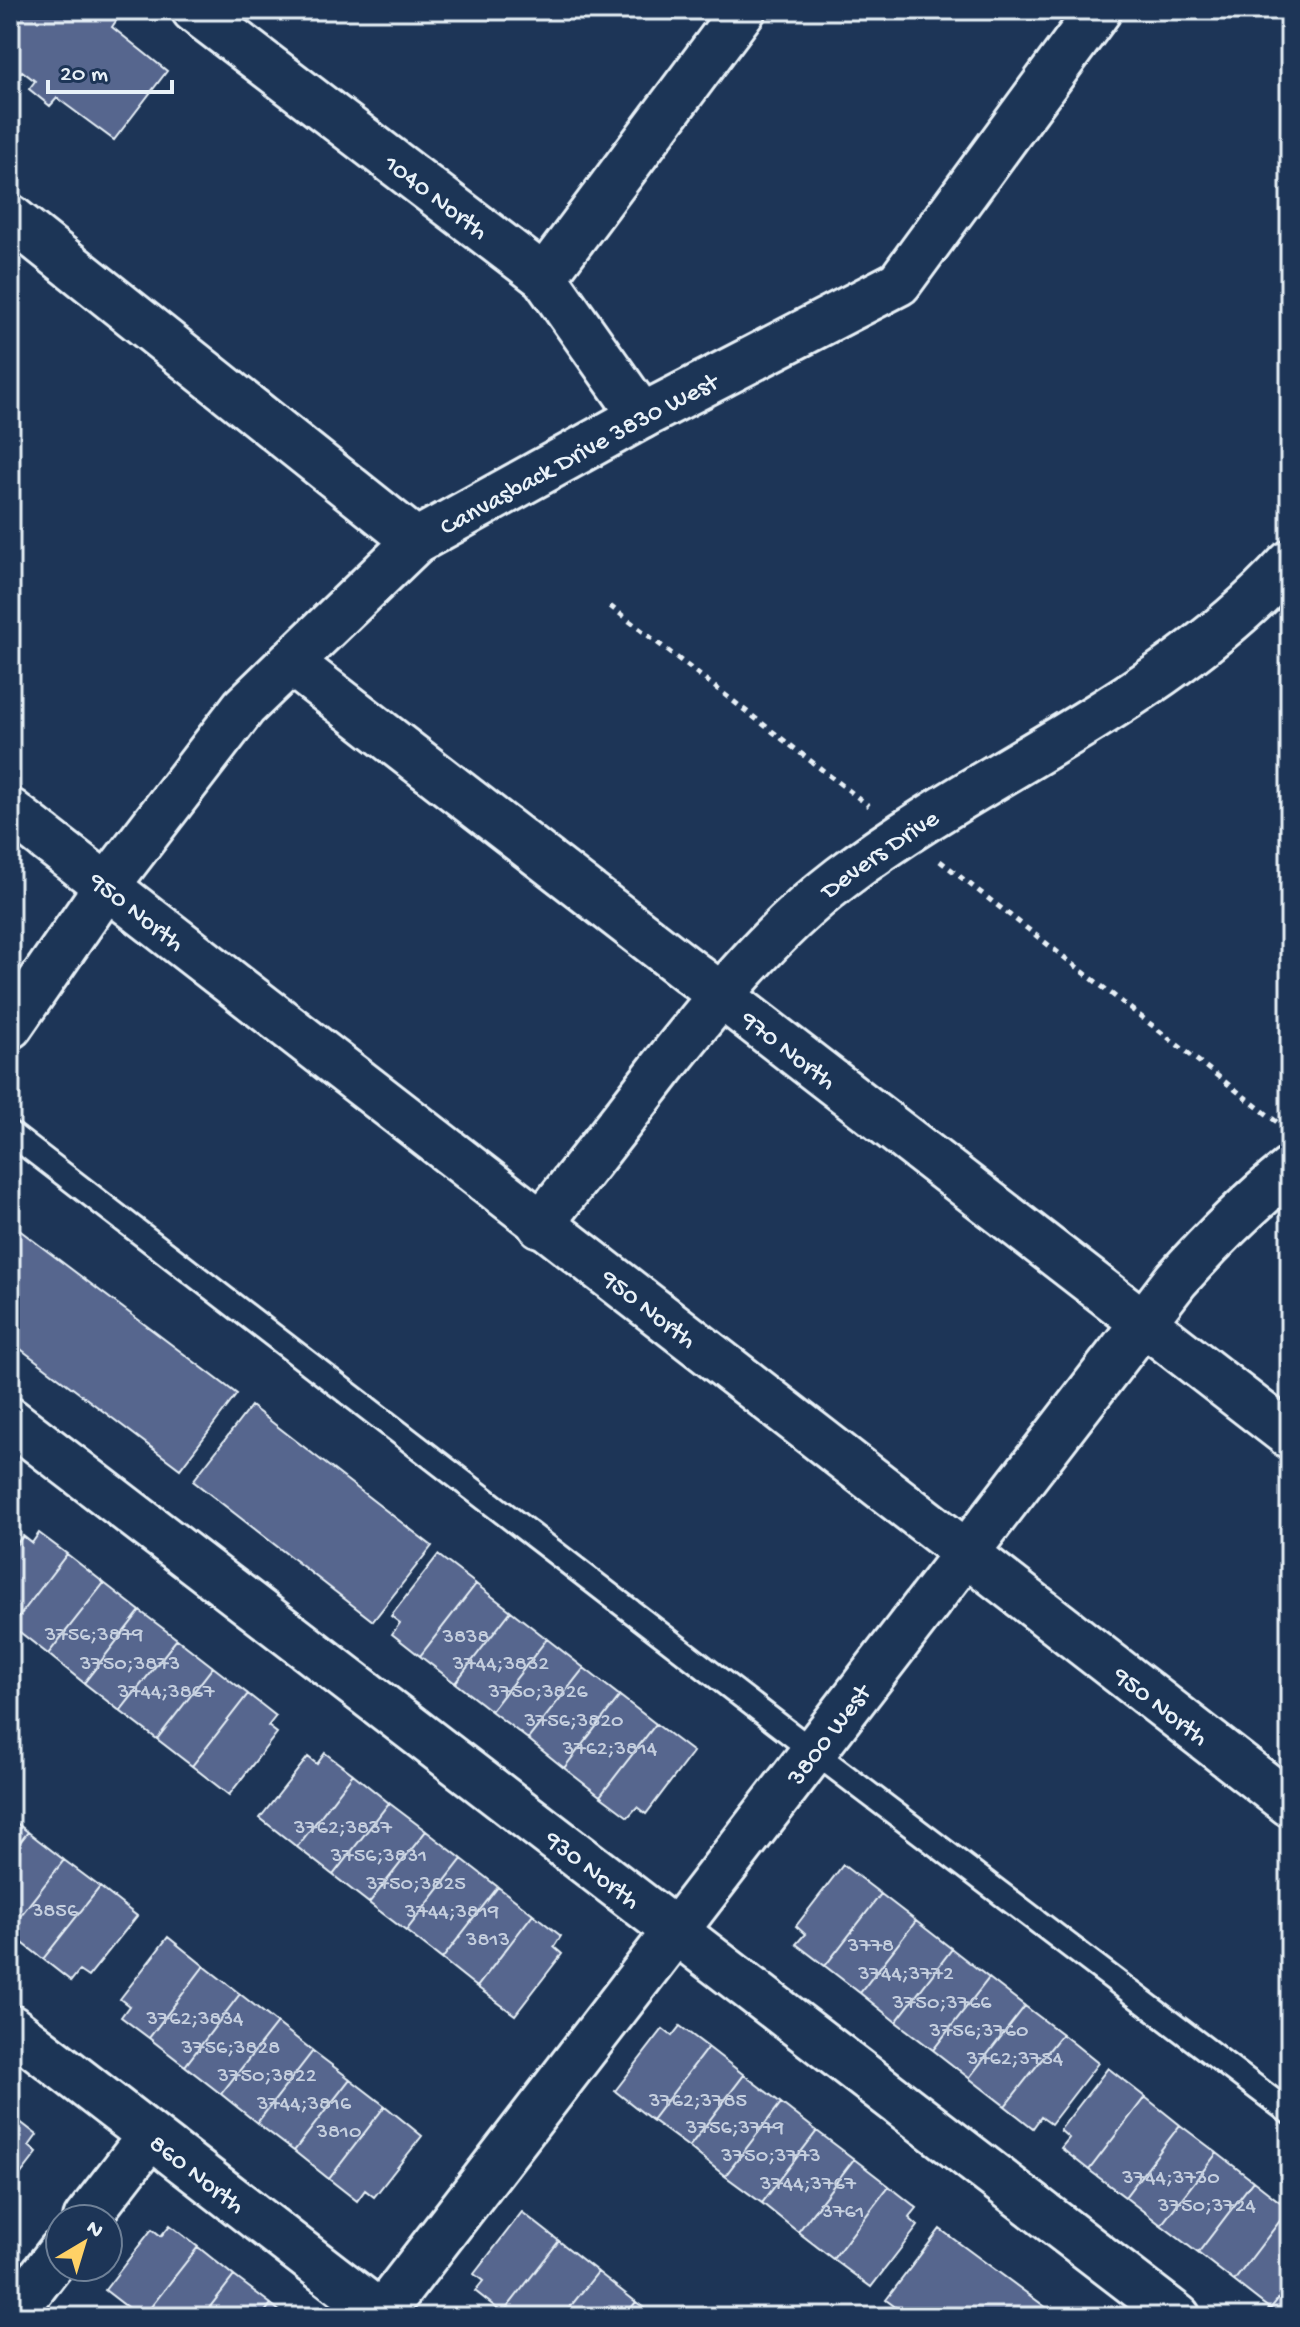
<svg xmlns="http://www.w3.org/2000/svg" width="1300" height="2327" font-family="'Gochi Hand',sans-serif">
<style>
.building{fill:#56668e;stroke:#e8f1f8;stroke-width:2}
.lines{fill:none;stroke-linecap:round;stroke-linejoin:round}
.service-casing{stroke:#e8f1f8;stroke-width:28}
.minor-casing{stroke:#e8f1f8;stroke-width:50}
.path{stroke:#e8f1f8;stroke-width:5;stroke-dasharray:6 6;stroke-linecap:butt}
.service{stroke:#1d3557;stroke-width:22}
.minor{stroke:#1d3557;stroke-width:44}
.labels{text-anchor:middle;stroke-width:7;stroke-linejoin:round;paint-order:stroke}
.number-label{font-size:22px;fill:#c4cede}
.street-label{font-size:26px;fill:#e8f1f8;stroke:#1d3557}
</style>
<rect width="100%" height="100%" fill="#1d3557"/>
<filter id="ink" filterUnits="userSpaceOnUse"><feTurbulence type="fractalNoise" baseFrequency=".0125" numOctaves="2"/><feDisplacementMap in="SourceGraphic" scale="16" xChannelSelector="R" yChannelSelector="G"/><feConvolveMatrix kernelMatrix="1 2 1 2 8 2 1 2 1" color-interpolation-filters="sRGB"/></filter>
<g filter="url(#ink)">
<path class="building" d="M10,10h98l10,8 -6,9 55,44 -53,69 -57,-42 -7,8 -21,-17 6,-8 -13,-10 -4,5 -8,-7z
M10,1223l227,171 -57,75 -170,-128z
M251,1406l181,140 -59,75 -180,-140z
M39,1533l28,21 -55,72 -2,-74 13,-16 9,7z
M67,1554l37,29 -56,71 -36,-28z
M438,1555l38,29 -56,72 -28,-22 8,-11 -9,-7z
M104,1583l36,28 -56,72 -36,-29z
M476,1584l35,27 -56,72 -35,-27z
M140,1611l37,28 -57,72 -36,-28z
M511,1611l36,28 -56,72 -36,-28z
M177,1639l36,28 -56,72 -37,-28z
M547,1639l37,29 -56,71 -37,-28z
M213,1667l35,27 -56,72 -35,-27z
M584,1668l36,28 -56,72 -36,-29z
M248,1694l28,22 -8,10 9,7 -48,62 -37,-29z
M620,1696l36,28 -56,72 -36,-28z
M656,1724l37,28 -47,62 -9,-7 -9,10 -28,-21z
M325,1753l28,21 -56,73 -37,-29 48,-61 9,7z
M353,1774l36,29 -56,72 -36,-28z
M389,1803l37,28 -57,72 -36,-28z
M10,1818l18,14 -18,23z
M426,1831l36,28 -56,72 -37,-28z
M28,1832l36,28 -54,69v-74z
M462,1859l36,28 -56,72 -36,-28z
M64,1860l36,27 -57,72 -33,-26v-4z
M843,1865l38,29 -56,72 -29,-22 9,-10 -9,-8z
M100,1887l37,29 -49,61 -9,-6 -8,10 -28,-22z
M498,1887l35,27 -56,73 -35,-28z
M881,1894l35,27 -56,72 -35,-27z
M533,1914l28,22 -7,11 8,7 -47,61 -38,-28z
M916,1921l36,28 -56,73 -36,-29z
M168,1937l36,29 -55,72 -28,-21 8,-11 -9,-7z
M952,1949l37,29 -56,72 -37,-28z
M204,1966l36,28 -55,72 -36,-28z
M989,1978l36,28 -56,72 -36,-28z
M240,1994l37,29 -56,71 -36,-28z
M1025,2006l37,28 -57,72 -36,-28z
M277,2023l36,28 -56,72 -36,-29z
M680,2026l28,21 -56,73 -37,-29 48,-62 9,7z
M1062,2034l36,29 -47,61 -10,-7 -8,11 -28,-22z
M708,2047l36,28 -55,72 -37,-27z
M313,2051l37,28 -56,72 -37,-28z
M1108,2068l37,29 -56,73 -28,-22 8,-10 -9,-8z
M744,2075l37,28 -56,73 -36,-29z
M350,2079l35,27 -56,73 -35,-28z
M1145,2097l35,28 -55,72 -36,-27z
M781,2103l36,28 -55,72 -37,-27z
M385,2106l37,30 -48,61 -9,-7 -8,11 -28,-22z
M10,2114l27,21 -8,11 8,7 -27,35z
M1180,2125l37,28 -56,72 -36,-28z
M817,2131l37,28 -56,73 -36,-29z
M1217,2153l36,28 -55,72 -37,-28z
M854,2159l35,27 -56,73 -35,-27z
M1253,2181l36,28 -55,72 -36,-28z
M889,2186l28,22 -8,10 9,8 -47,61 -38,-28z
M1289,2209l1,75 -20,25 -36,-28z
M522,2212l37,29 -56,72 -28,-22 8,-10 -9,-7z
M170,2225l28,22 -55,70h-3l-35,-27 47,-61 9,7z
M940,2229l119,88h-150l-23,-17z
M559,2241l39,31 -36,45h-54l-5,-4z
M198,2247l36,29 -32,41h-59z
M598,2272l38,30 -12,15h-62z
M234,2276l37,28 -10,13h-59z
M1290,2284v33h-10l-10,-8z
M636,2302l20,15h-32z
M271,2304l16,13h-26z"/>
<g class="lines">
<g class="service-casing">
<path id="service" d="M10,1133l804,619 476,361"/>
</g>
<g class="minor-casing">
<g id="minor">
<path id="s1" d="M194,10l350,267 98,139"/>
<path id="s2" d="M10,217l406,324 226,-125 257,-133 200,-273"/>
<path d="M544,277l199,-267"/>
<path id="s3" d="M290,662l1000,774"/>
<path id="s4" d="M10,811l1280,993"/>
<path d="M10,1026l96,-139 138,-180 172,-166"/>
<path id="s5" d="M540,1225c40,-51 80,-102 119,-153 55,-70 110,-139 182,-194 146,-111 324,-177 449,-315"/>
<path id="s6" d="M10,1420l1168,897"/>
<path id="s7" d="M10,2027l375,290"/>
<path d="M86,2219l64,-83"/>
<path id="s8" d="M381,2314l795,-1034c36,-40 72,-76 114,-110"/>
<path d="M10,2317l50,-65"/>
</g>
</g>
<path class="path" d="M610,606l259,200
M940,861l346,268"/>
<use href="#service" class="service"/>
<use href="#minor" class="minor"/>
</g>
</g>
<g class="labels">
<g class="number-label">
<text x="94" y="1640">3756;3879</text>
<text x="466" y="1642">3838</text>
<text x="130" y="1669">3750;3873</text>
<text x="501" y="1669">3744;3832</text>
<text x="166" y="1697">3744;3867</text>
<text x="538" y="1697">3750;3826</text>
<text x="574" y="1726">3756;3820</text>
<text x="610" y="1754">3762;3814</text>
<text x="343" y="1833">3762;3837</text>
<text x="379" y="1861">3756;3831</text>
<text x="416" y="1889">3750;3825</text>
<text x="55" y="1916">3856</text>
<text x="452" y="1917">3744;3819</text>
<text x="488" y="1945">3813</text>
<text x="871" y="1951">3778</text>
<text x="906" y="1979">3744;3772</text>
<text x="942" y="2008">3750;3766</text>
<text x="195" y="2024">3762;3834</text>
<text x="979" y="2036">3756;3760</text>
<text x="231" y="2053">3756;3828</text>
<text x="1015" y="2064">3762;3754</text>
<text x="267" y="2081">3750;3822</text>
<text x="698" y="2106">3762;3785</text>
<text x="304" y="2109">3744;3816</text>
<text x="735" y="2133">3756;3779</text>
<text x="339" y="2137">3810</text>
<text x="771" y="2161">3750;3773</text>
<text x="1171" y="2183">3744;3730</text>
<text x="808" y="2189">3744;3767</text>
<text x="1207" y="2211">3750;3724</text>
<text x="843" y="2217">3761</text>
</g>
<g class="street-label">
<text dy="9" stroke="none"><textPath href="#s1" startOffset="306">1040 North</textPath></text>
<text dy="9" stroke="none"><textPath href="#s2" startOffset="704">Canvasback Drive 3830 West</textPath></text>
<text dy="9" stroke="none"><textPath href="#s5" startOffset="506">Devers Drive</textPath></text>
<text dy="9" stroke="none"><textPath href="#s4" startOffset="162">950 North</textPath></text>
<text dy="9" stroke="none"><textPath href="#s3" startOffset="632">970 North</textPath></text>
<text dy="9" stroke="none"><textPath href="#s4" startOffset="810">950 North</textPath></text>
<text dy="9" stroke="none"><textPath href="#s4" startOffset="1458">950 North</textPath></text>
<text dy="9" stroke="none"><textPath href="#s8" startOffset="732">3800 West</textPath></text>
<text dy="9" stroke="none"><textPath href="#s6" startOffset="736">930 North</textPath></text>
<text dy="9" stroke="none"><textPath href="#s7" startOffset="238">860 North</textPath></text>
</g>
</g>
<rect width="1300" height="2327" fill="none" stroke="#1d3557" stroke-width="40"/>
<rect x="20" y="20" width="1260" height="2287" fill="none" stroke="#e8f1f8" stroke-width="3" filter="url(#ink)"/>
<g transform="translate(84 2243) rotate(38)"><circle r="38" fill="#1d3557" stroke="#6e8097" stroke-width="2"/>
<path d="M0-6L14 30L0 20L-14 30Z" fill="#ffd166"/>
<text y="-12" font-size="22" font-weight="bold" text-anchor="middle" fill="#e8f1f8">N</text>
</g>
<path d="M48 80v12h124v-12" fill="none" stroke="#e8f1f8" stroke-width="4"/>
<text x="60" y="80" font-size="24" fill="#e8f1f8" stroke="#1d3557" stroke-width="6" paint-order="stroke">20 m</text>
</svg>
